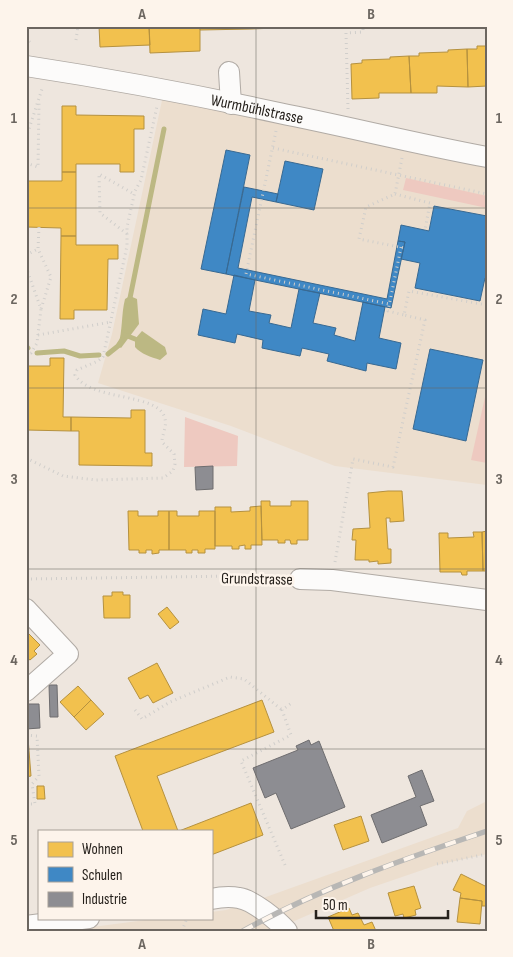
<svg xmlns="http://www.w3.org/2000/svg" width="513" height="957" font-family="'Sofia Sans Condensed',sans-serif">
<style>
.built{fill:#ecdece}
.green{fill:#eec9c0}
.water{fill:#bcb883}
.homes{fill:#f2c14e;stroke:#b5913f}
.schools{fill:#3f88c5;stroke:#386992}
.industry{fill:#8d8d92;stroke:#6e6d6f}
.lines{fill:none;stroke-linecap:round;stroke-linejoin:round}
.stream{stroke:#bcb883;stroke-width:5}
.minor-casing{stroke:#b1aba5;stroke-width:22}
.path{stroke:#d0cecb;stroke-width:3;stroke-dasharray:1 4;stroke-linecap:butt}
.minor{stroke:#fcfbfa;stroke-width:20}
.rail-casing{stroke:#b8b7b5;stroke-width:5.5}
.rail{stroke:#fdf4eb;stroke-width:4;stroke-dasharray:11;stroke-linecap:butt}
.grid{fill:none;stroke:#6c6660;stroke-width:1;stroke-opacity:0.55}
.labels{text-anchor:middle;stroke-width:5;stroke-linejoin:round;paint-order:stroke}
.street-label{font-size:16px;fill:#26211c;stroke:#fdf4eb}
.neatline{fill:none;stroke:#6c6660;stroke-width:2}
.grid-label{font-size:16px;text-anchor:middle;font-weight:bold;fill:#6c6660}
</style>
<rect width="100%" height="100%" fill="#eee6de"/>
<path class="built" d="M164,91l323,66v328l-152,-19 -104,-40 -133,-43 14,-49z
M487,801v53l-50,11 -67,23 -87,38 3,5h-224l99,-13h50v-6l15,-2 40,-13 192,-69 9,-17z"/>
<path class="green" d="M406,178l81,18v12l-84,-18z
M487,388v75l-16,-3z
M185,417l53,19 -1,30 -53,1z"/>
<path class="water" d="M130,296l7,3 2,25 -18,24 -3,-2c5,-16 3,-31 7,-47z
M142,331l23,16 2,7 -7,6c-9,-3 -19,-6 -25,-13v-8z"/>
<path class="homes" d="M99,26h50l1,19 -50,2z
M149,26h51v25l-50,2z
M200,26h51v3l-51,1z
M251,26h50v1l-50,2z
M477,46h10v40l-19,1 -1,-38h10z
M467,49l1,38 -31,-1v7h-26l-2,-37h10v-3l29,-1v-2z
M409,56l2,37h-32v5l-27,1 -1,-35 11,-1v-3l28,-1v-2z
M62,106h14v9l68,1v13h-10v43h-14v-8h-44v8h-14z
M62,172h14v64h-15v-8l-35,-1v-46h36z
M61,236h15v9h42v14h-10l-1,51h-33v9h-14z
M50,358h14l-1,59h8v14l-45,-1v-64h24z
M131,410h14v43h7v13l-73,-1v-34h-8v-14l60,1z
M388,491h14l2,30 -14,1v-4h-4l2,31h3v14l-13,1v-3l-9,1v-2h-14l1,-20h-4l1,-11 17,-1 -2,-35z
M261,501h9v5h21v-5h17v39h-11v4h-6l-1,-4h-5v3h-7v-3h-16z
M261,506l1,39h-11v4h-6v-4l-6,1v3h-7v-3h-17v-39h16v5l19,-1v-4z
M128,511h10v5h20v-5h11v39h-10v3l-7,1v-4h-6v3h-7v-3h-10z
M169,511h8v5h22v-5h16v38h-10v4h-7v-3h-6v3h-6v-3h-17z
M487,531v40h-4l-1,-39z
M473,532h9l1,39h-16v4h-5l-1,-3h-21l-1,-39h9v5l26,-1z
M112,592h11v3h7v23h-26l-1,-22h9z
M167,607l12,15 -9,7 -12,-15z
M26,631l14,14 -6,6 3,3 -7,6 -3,-2 -1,1z
M157,663l16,30 -20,10 -5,-8 -8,4 -12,-21z
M78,686l13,14 -17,17 -14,-15z
M91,700l13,14 -18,16 -12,-13z
M262,700l12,32 -117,44 21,55h-35l-28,-75z
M28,738l3,38 -5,1v-38z
M37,786h7l1,13h-8z
M251,803l12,32 -52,20v-24h-32z
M361,816l8,25 -26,9 -9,-25z
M461,874l26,13 -1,19h-4v-5l-22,-3 1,-5 -8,-3z
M414,886l7,22 -6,2 1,5 -12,3 -1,-4 -8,2 -7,-23z
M460,898l22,3 -2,23 -23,-2z
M349,908l3,7 6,-2 6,12 8,-3 4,9h-42l-6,-14z"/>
<path class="schools" d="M226,150l24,5 -24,119 -25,-5z
M285,161l38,8 -9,41 -38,-8z
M244,187l34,7 -2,8 -24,-5 -14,71 149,31 11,-58 7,1 -14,66 -165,-34z
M434,206l53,10v62h-2l-5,23 -65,-13 5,-25 -19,-4 4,-17 -7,-1 3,-16 28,6z
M234,275l21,5 -6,31 22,4 -2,8 22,5 8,-39 21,4 -7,30 23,5 -2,7 21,6 8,-39 22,5 -6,31 22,5 -5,26 -29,-6 -1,8 -39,-10 2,-7 -27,-6 -2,8 -38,-8 1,-8 -26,-6 -2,9 -37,-8 5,-26 23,5z
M430,349l53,11 -17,81 -53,-12z"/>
<path class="industry" d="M213,466v23l-17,1 -1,-23z
M49,685h8l1,32h-8z
M26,704h13l1,24 -14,1z
M309,740l2,5 8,-4 26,66 -54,22 -15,-36 -11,5 -12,-30 45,-18 -2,-4z
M422,770l12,31 -14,5 7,19 -45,18 -11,-28 45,-18 -8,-21z"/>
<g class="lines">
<path class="stream" d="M129,303l35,-174
M125,335l10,4
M26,349l2,-1
M37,353l27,-2 16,5 19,-1
M108,354l10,-8 4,-6"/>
<g class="minor-casing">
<g id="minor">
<path id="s1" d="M26,66c85,13 170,29 253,47 70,14 138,31 208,44"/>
<path d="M229,72l2,32"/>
<path d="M300,579l32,1 155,20"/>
<path d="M26,609l42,45 -42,37"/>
<path d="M211,899c9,-2 19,-3 28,-1 14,2 38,22 48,33"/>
<path d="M26,926l63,-8"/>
</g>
</g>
<path class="path" d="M26,38l4,4
M76,40l2,-14
M348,109l-2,-76 17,-1v-6
M276,131l-30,143 143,30
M26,138l17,-52
M273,148l214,46
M402,158l-7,36 -29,13 -7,32 45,9
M26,163l12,4 1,-64
M395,194l35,9 -5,27
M39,227l-1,22 13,28 -10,32
M127,234l-27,-21 -1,-39 35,20
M401,247l-13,64 16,4
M26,255l12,-6
M26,267l15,42 -4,34 -6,10 -5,1
M38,335l73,-13
M26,458l37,18 33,4 67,-2 10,-7 2,-7 -1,-10 -12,-12c0,-8 5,-15 3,-23 -5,-27 -74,-17 -90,-44l2,-5 21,-9 5,-4 24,-111v-19l8,-36 6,-11 16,-74
M335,562l18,-103 40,8 32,-147 -21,-5 5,-24 78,14
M26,579l210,-3 47,2
M135,710l7,9 28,-17 60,-25 14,2 38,31
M26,735l11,1 2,40 -7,8 3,20h-9
M437,864l50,-10
M285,865l-44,-104 50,-26 -9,-25 11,-8
M182,931l5,-13"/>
<use href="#minor" class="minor"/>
<g class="rail-casing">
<path id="rail" d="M243,931c77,-43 161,-72 244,-100"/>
</g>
<use href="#rail" class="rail"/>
</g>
<path class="grid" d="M256,26v905M26,208h461M26,388h461M26,569h461M26,749h461"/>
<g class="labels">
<g class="street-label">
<text dy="6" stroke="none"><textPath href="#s1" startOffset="235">Wurmbühlstrasse</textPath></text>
<text transform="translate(257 578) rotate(1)" y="6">Grundstrasse</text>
</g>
</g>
<rect width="513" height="957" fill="none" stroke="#fdf4eb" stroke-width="55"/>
<rect x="38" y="830" width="175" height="90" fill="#fdf4eb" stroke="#a7a098"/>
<rect x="48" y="842" width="25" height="15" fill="#f2c14e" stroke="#a7a098"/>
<text x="82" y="854" font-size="15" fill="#26211c">Wohnen</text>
<rect x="48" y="867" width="25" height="15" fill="#3f88c5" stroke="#a7a098"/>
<text x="82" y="880" font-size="15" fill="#26211c">Schulen</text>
<rect x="48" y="892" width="25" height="15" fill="#8d8d92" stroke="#a7a098"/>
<text x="82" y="904" font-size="15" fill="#26211c">Industrie</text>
<path d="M316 910v8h132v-8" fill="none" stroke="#26211c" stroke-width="2.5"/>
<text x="323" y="910" font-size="15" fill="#26211c" stroke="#fdf4eb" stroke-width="4" paint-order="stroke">50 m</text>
<rect x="28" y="28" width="458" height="902" class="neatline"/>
<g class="grid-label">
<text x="142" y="19">A</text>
<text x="371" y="19">B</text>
<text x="14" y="123">1</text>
<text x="499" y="123">1</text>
<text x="14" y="304">2</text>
<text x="499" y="304">2</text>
<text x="14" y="484">3</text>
<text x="499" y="484">3</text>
<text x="14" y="665">4</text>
<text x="499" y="665">4</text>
<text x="14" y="845">5</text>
<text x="499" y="845">5</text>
<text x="142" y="949">A</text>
<text x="371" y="949">B</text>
</g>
</svg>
